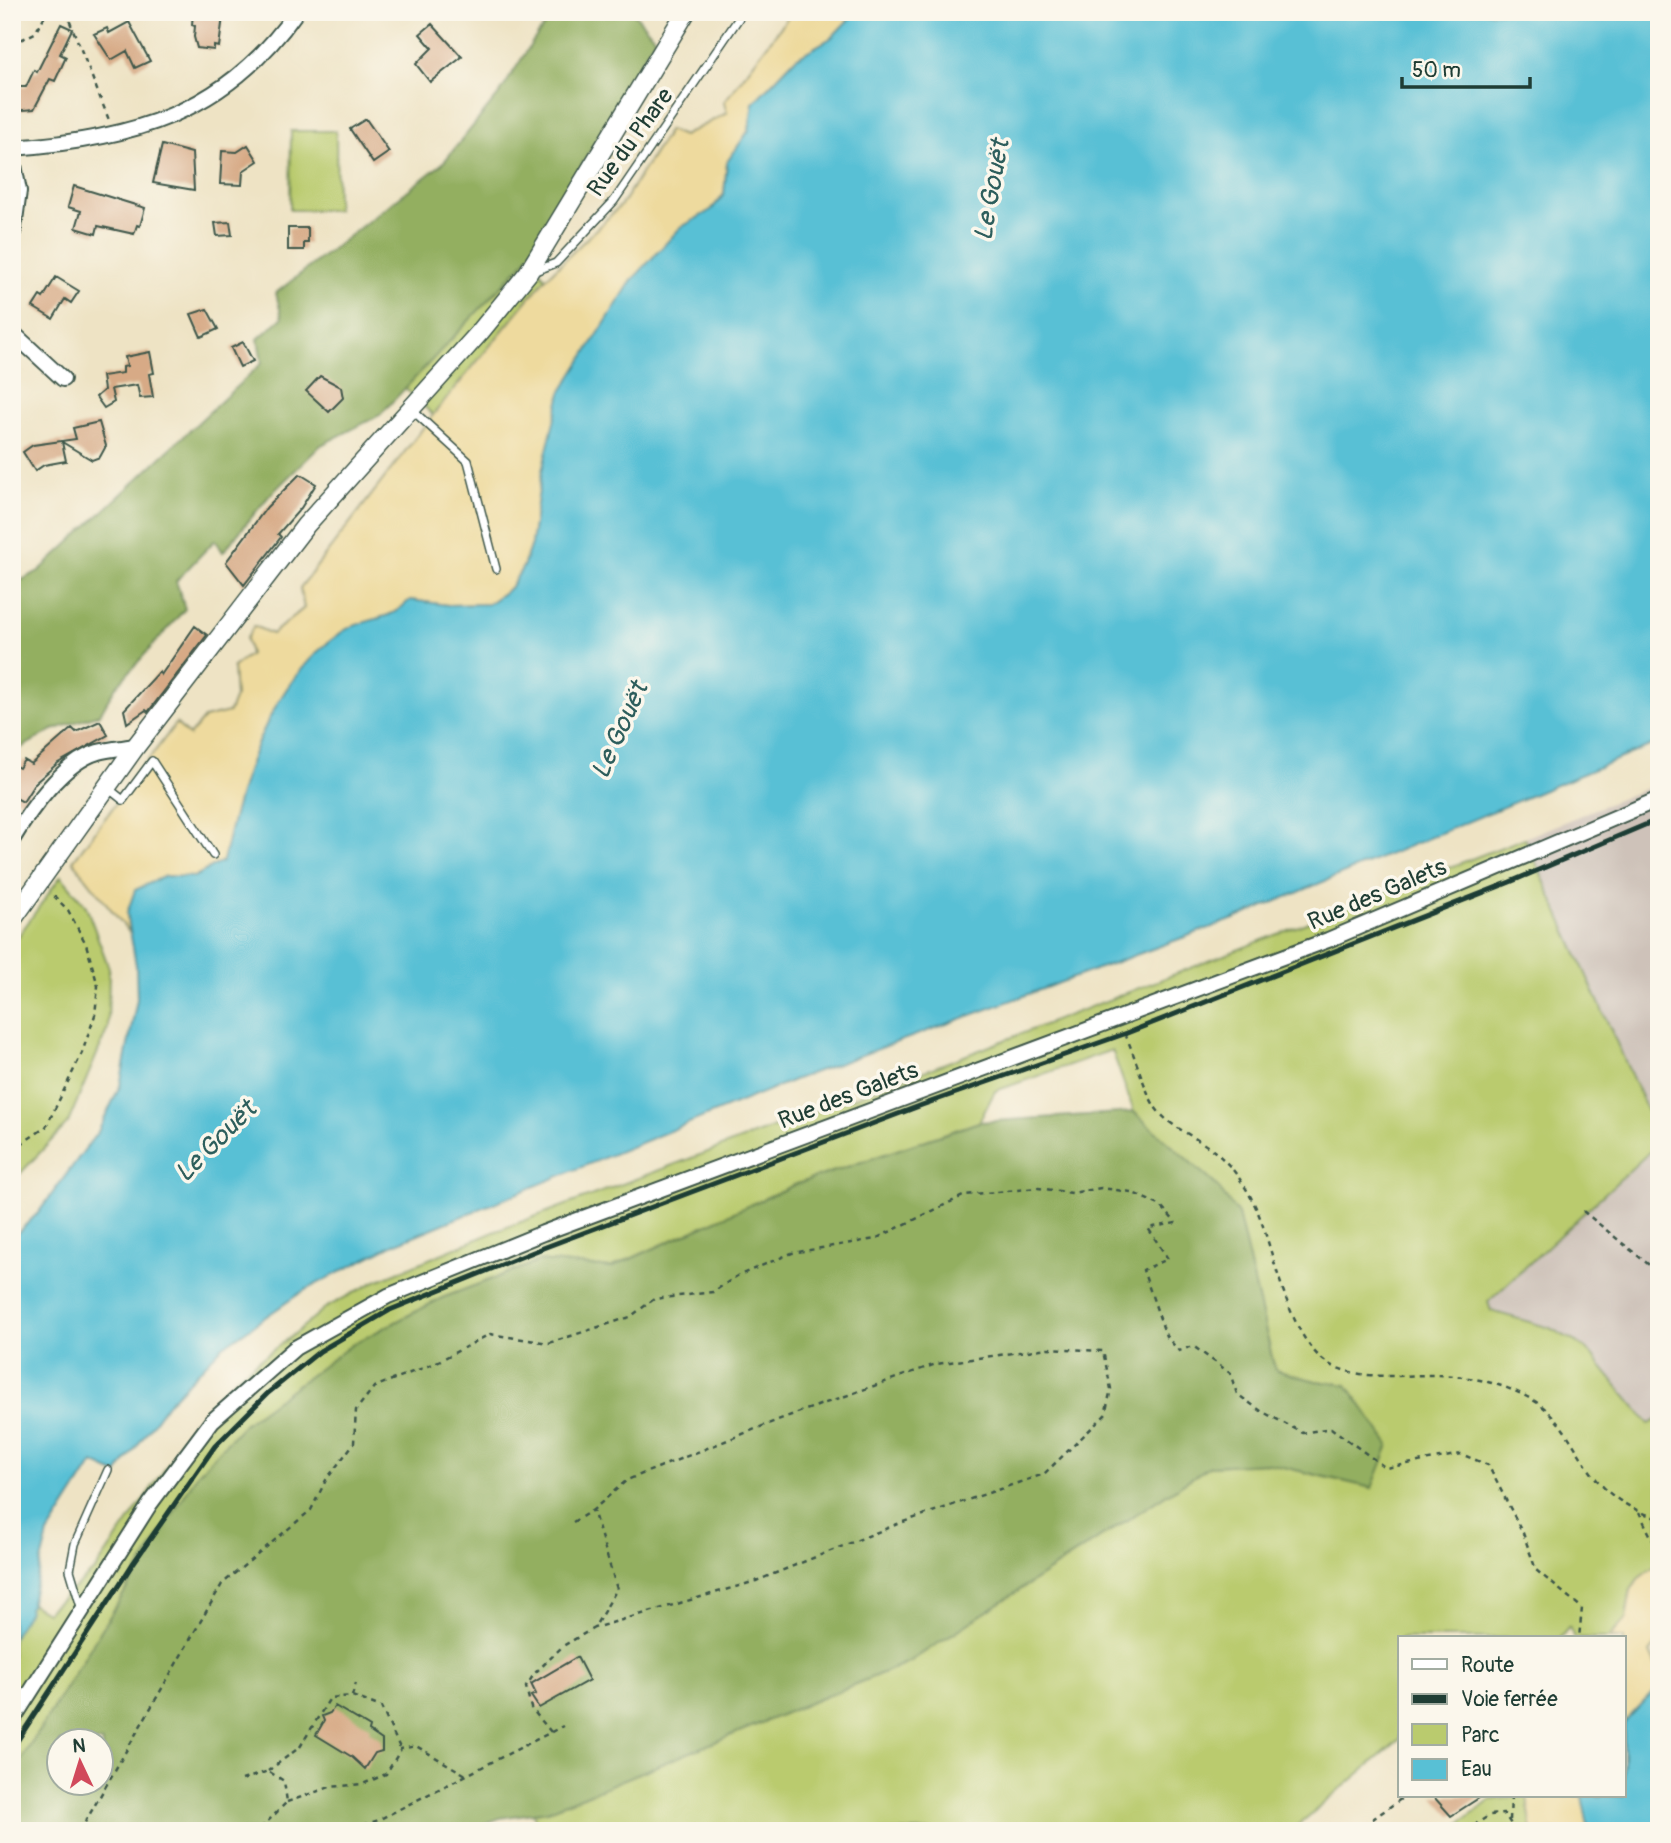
<svg xmlns="http://www.w3.org/2000/svg" width="1671" height="1843" font-family="Pangolin,sans-serif">
<style>
.industrial{fill:#cec2b9}
.green{fill:#bacb6e;stroke:#6c8451;stroke-width:2}
.forest{fill:#93af61;stroke:#59764a;stroke-width:2;fill-rule:evenodd}
.sand{fill:#eeda9e;stroke:#868c69;stroke-width:2}
.water{fill:#58c0d5;stroke:#3c7e84;stroke-width:2}
.building{fill:#d7aa86}
.lines{fill:none;stroke-linecap:round;stroke-linejoin:round}
.service-casing{stroke:#3e564a;stroke-width:10}
.minor-casing{stroke:#3e564a;stroke-width:18}
.tertiary-casing{stroke:#3e564a;stroke-width:21}
.path{stroke:#3e564a;stroke-width:2.5;stroke-dasharray:5 5;stroke-linecap:butt}
.service{stroke:#fff;stroke-width:7}
.minor{stroke:#fff;stroke-width:14}
.tertiary{stroke:#fff;stroke-width:18}
.rail{stroke:#1f3d34;stroke-width:5}
.labels{text-anchor:middle;stroke-width:7;stroke-linejoin:round;paint-order:stroke}
.street-label{font-size:24px;fill:#1f3d34;stroke:#fbf7ec}
.water-label{font-size:26px;font-style:italic;fill:#2d5e5c;stroke:#fbf7ec}
</style>
<rect width="100%" height="100%" fill="#fbf7ec"/>
<filter id="ink" filterUnits="userSpaceOnUse"><feTurbulence type="fractalNoise" baseFrequency=".0143" numOctaves="2"/><feDisplacementMap in="SourceGraphic" scale="14" xChannelSelector="R" yChannelSelector="G"/><feConvolveMatrix kernelMatrix="1 2 1 2 8 2 1 2 1" color-interpolation-filters="sRGB"/></filter>
<filter id="wash" filterUnits="userSpaceOnUse"><feTurbulence type="fractalNoise" baseFrequency=".00686" numOctaves="4" result="noise"/><feDisplacementMap in="SourceGraphic" scale="28" xChannelSelector="R" yChannelSelector="G"/><feGaussianBlur stdDeviation="1.57" result="paint"/><feColorMatrix in="noise" values="0 0 0 0 0 0 0 0 0 0 0 0 0 0 0 0 0 1.4 0 .05"/><feComposite in="paint" operator="in"/></filter>
<g filter="url(#wash)">
<rect width="100%" height="100%" fill="#eee3c4"/>
<path class="industrial" d="M1659,783v354l-134,-299z
M1659,1143v276l-10,5 -64,-78 -35,-18 -59,-17 -3,-9z"/>
<path class="green" d="M291,131h45l1,79h-47z
M528,258l18,20 -113,137 -28,-27z
M1525,838l134,299v6l-171,159 3,9 59,17 35,19 64,77 10,-5v144l-21,16 -7,10 -5,30 -17,19h-35l-5,-11 -9,11h-160v101l-109,92h-752l-6,-18 14,-2 362,-149 301,-196 56,-3 106,25 -25,-103 -31,-4 -41,-11 -37,-156 -104,-102 -22,-62 -117,41 -16,31 -185,63 -184,83 -70,-7 -98,37 -89,46 -108,79 -47,51 -186,300v-136l18,-35 16,9 49,-42 89,-129 52,-64 56,-41 33,-28 51,-27 118,-49 465,-174z
M61,876l25,30 23,62 -1,60 -40,95 -52,55 -4,-4v-229z
M1527,1796l5,35h-82l41,-31z"/>
<path class="forest" d="M555,12h78l22,26 -127,220 -148,157 -59,30 -52,51 -46,56 -8,-12 -39,41 9,28 -70,79 -15,26 -47,16 -41,23v-168l27,-14 223,-208 -4,-24 24,-21 -6,-25 167,-130 57,-70 33,-52z
M1134,1112l82,73 22,29 37,156 41,11 31,4 42,60 -17,43 -106,-25 -56,3 -301,196 -362,149 -47,7 -36,13h-47l-17,-6 -16,6h-372v-56l186,-302 47,-50 108,-79 89,-46 98,-37 71,7 183,-83 185,-63zM60,1742h42v42h-42z"/>
<path class="sand" d="M792,12h64l-25,26 -35,20 -43,45 -4,27 -22,32 -3,32 -13,16 -31,18 -138,243 -11,73 -8,23 -13,21 -22,16 -40,1 -38,-5c-5,4 -11,10 -17,13 -16,8 -35,8 -51,19 -75,52 -100,145 -119,229l-29,16 -29,-1 -38,37 1,18 -55,-70 103,-138 13,13 15,-18 25,-6 6,-15 -2,-30 17,-13 -4,-15 8,-13 18,8 32,-26 -4,-20 133,-173 113,-137 75,-73 48,-75 14,6 44,-23 -3,-11z
M1659,1563v78l-9,12 9,20v13l-35,37v-85h-15l17,-19 5,-29 7,-11z
M1527,1796h55l7,35h-57z"/>
<path class="water" d="M856,12h803v730l-425,177 -438,160 -402,165 -91,47 -81,56 -55,57 -50,70 -24,-11 -45,71 -20,79 -16,25v-400l26,-25 61,-83 21,-44 17,-87 -1,-34 -9,-52 8,-23 30,-14 29,1 29,-16c19,-84 44,-177 119,-229 16,-11 35,-11 51,-19 6,-3 12,-9 17,-13l38,5 40,-1 22,-16 13,-21 8,-23 11,-73 19,-78 71,-113 48,-52 31,-18 13,-15 3,-33 22,-32 4,-27 43,-45 35,-20z
M1659,1686v145h-70l-7,-35h42v-73z"/>
<g id="blocks">
<path class="building" d="M193,12l30,4 -4,31 -5,-1v4l-17,-2 -3,-11 1,-11 -3,-1z
M129,22l21,39 -15,7 -8,-17 -16,9 -17,-26 13,-6 2,5z
M61,24l11,5 -12,25 6,3 -11,24 -5,-2 -16,30 -21,2 1,-24h12l8,-17 3,2z
M432,24l30,33 -32,25 -14,-18 16,-16 -12,-14z
M366,119l23,33 -16,11 -23,-34z
M162,145l30,8 2,37 -41,-7z
M248,145l10,16 -15,10 -1,14 -22,-1 2,-33 15,1z
M74,186l71,22 -5,18 -3,-1 -3,9 -36,-8 -2,8 -20,-6 5,-17 -13,-4z
M230,222l2,13 -15,1 -2,-13z
M288,228h20v15h-4v7h-16z
M56,277l23,14 -8,12 -6,-4 -12,20 -20,-12 7,-11 3,2z
M207,309l11,20 -17,8 -10,-23z
M243,342l10,19 -13,6 -9,-19z
M150,352l4,21 -5,1 4,23 -13,1 -3,-13 -26,4 3,13 -10,6 -8,-11 8,-7 -2,-14 21,-3v-6l4,-1 -2,-9z
M320,376l21,11 2,11 -14,14 -23,-21z
M99,422l7,24 -6,11 -8,3 -30,-18 4,19 -22,4 -9,6 -12,-19 10,-7 43,-6 -3,-11z
M300,474l16,10 -15,24 -23,26 3,3 -37,48 -18,-23 41,-55z
M195,626l12,9 -59,77 -2,-2 -19,13 -3,-13 35,-38 2,3z
M100,721l8,14 -50,28 -23,20 -12,19 -11,-6v-32l7,4 5,-8 7,4 41,-36 4,4z
M577,1657l12,23 -50,28 -8,-12 5,-2 -5,-10z
M335,1706l35,21 -1,4 13,9v11l-7,2 -10,16 -13,-12 -36,-22 8,-14 -2,-5 8,-3z
M1433,1796h49l-31,20z"/>
</g>
</g>
<g filter="url(#ink)">
<use href="#blocks" fill-opacity="0" stroke="#3e564a" stroke-width="2"/>
<g class="lines">
<g class="service-casing">
<path id="service" d="M535,271l21,-8 58,-62 129,-189
M411,409l57,52 28,108
M108,788l15,12 29,-39 61,94
M82,1610l-12,-40 5,-26 33,-74"/>
</g>
<g class="minor-casing">
<path id="minor" d="M12,148c117,-8 214,-34 284,-136
M12,155l7,36 -7,51
M12,332l51,47
M12,840c18,-30 51,-78 86,-88 12,-3 26,-4 38,-6
M12,1721l138,-217 62,-83 83,-73 93,-52 155,-63 785,-293 331,-141"/>
</g>
<g class="tertiary-casing">
<path id="tertiary" d="M12,920l124,-174 170,-221 174,-193 48,-59 158,-261"/>
</g>
<path class="path" d="M66,12l43,108
M12,44l23,-11 12,-21
M1125,1034c10,21 19,55 30,73 12,17 29,24 46,35 26,16 43,39 56,68 18,42 32,138 78,157 31,13 67,8 99,8 34,0 68,8 97,24 39,21 48,70 81,96 14,11 30,18 47,24
M12,1150l34,-23 36,-74 13,-38 3,-29 -12,-42 -18,-34 -16,-16
M1583,1211l76,62
M1176,1223l-28,5 20,31 -25,11 23,66 13,15 14,-5 37,27 7,21 24,17 42,22 28,-5 55,40 75,-14 27,11 35,68 13,37 46,38 -3,30
M1639,1512l20,41
M573,1522l20,-12
M352,1696l4,-13
M551,1732l-20,-24 -5,-21 8,-13 29,-28 31,-18 23,-39 -24,-79 34,-30 156,-62 153,-54 112,-16 55,3 8,38 -6,26 -61,59 -144,49 -144,58 -162,47
M268,1771l32,-24 30,-49 22,-2 29,11 19,41
M242,1780l26,-9 16,10 3,21 -29,29
M287,1802l43,-15 33,-3 23,-10 15,-25 15,-3 50,29
M1510,1820l1,-24
M80,1831l142,-247 89,-74 15,-30 28,-37 2,-33 18,-23 59,-23 57,-30 59,9 81,-26 24,-18 59,-7 24,-16 55,-23 83,-14 90,-44 73,-7 34,5 29,-5 30,4 30,14 15,17
M344,1831l32,-10 187,-95
M1356,1831l49,-35
M1465,1831l25,-16 14,-1 12,17"/>
<use href="#service" class="service"/>
<use href="#minor" class="minor"/>
<use href="#tertiary" class="tertiary"/>
<path class="rail" d="M12,1749l120,-184 83,-119 53,-53 52,-42 70,-41 153,-62 379,-143 205,-72 383,-151 149,-63"/>
</g>
</g>
<g class="labels">
<g class="street-label">
<text transform="translate(630 142) rotate(-54)" y="8">Rue du Phare</text>
<text transform="translate(1377 894) rotate(-23)" y="8">Rue des Galets</text>
<text transform="translate(848 1095) rotate(-21)" y="8">Rue des Galets</text>
</g>
<g class="water-label">
<text transform="translate(991 190) rotate(-80)" y="9">Le Gouët</text>
<text transform="translate(619 730) rotate(-66)" y="9">Le Gouët</text>
<text transform="translate(215 1141) rotate(-45)" y="9">Le Gouët</text>
</g>
</g>
<rect width="1671" height="1843" fill="none" stroke="#fbf7ec" stroke-width="42"/>
<rect x="1398" y="1636" width="228" height="161" fill="#fbf7ec" stroke="#a3ada2" stroke-width="2"/>
<rect x="1412" y="1659" width="35" height="10" fill="#ffffff" stroke="#a3ada2" stroke-width="2"/>
<text x="1461" y="1672" font-size="21" fill="#1f3d34">Route</text>
<rect x="1412" y="1694" width="35" height="10" fill="#1f3d34" stroke="#a3ada2" stroke-width="2"/>
<text x="1461" y="1706" font-size="21" fill="#1f3d34">Voie ferrée</text>
<rect x="1412" y="1724" width="35" height="21" fill="#bacb6e" stroke="#a3ada2" stroke-width="2"/>
<text x="1461" y="1742" font-size="21" fill="#1f3d34">Parc</text>
<rect x="1412" y="1759" width="35" height="21" fill="#58c0d5" stroke="#a3ada2" stroke-width="2"/>
<text x="1461" y="1776" font-size="21" fill="#1f3d34">Eau</text>
<g transform="translate(80 1762) rotate(356)"><circle r="33" fill="#fbf7ec" stroke="#a3ada2" stroke-width="2"/>
<path d="M0-5L12 26L0 18L-12 26Z" fill="#d1495b"/>
<text y="-10" font-size="19" font-weight="bold" text-anchor="middle" fill="#1f3d34">N</text>
</g>
<path d="M1402 77v10h128v-10" fill="none" stroke="#1f3d34" stroke-width="3.5"/>
<text x="1412" y="77" font-size="21" fill="#1f3d34" stroke="#fbf7ec" stroke-width="5" paint-order="stroke">50 m</text>
</svg>
